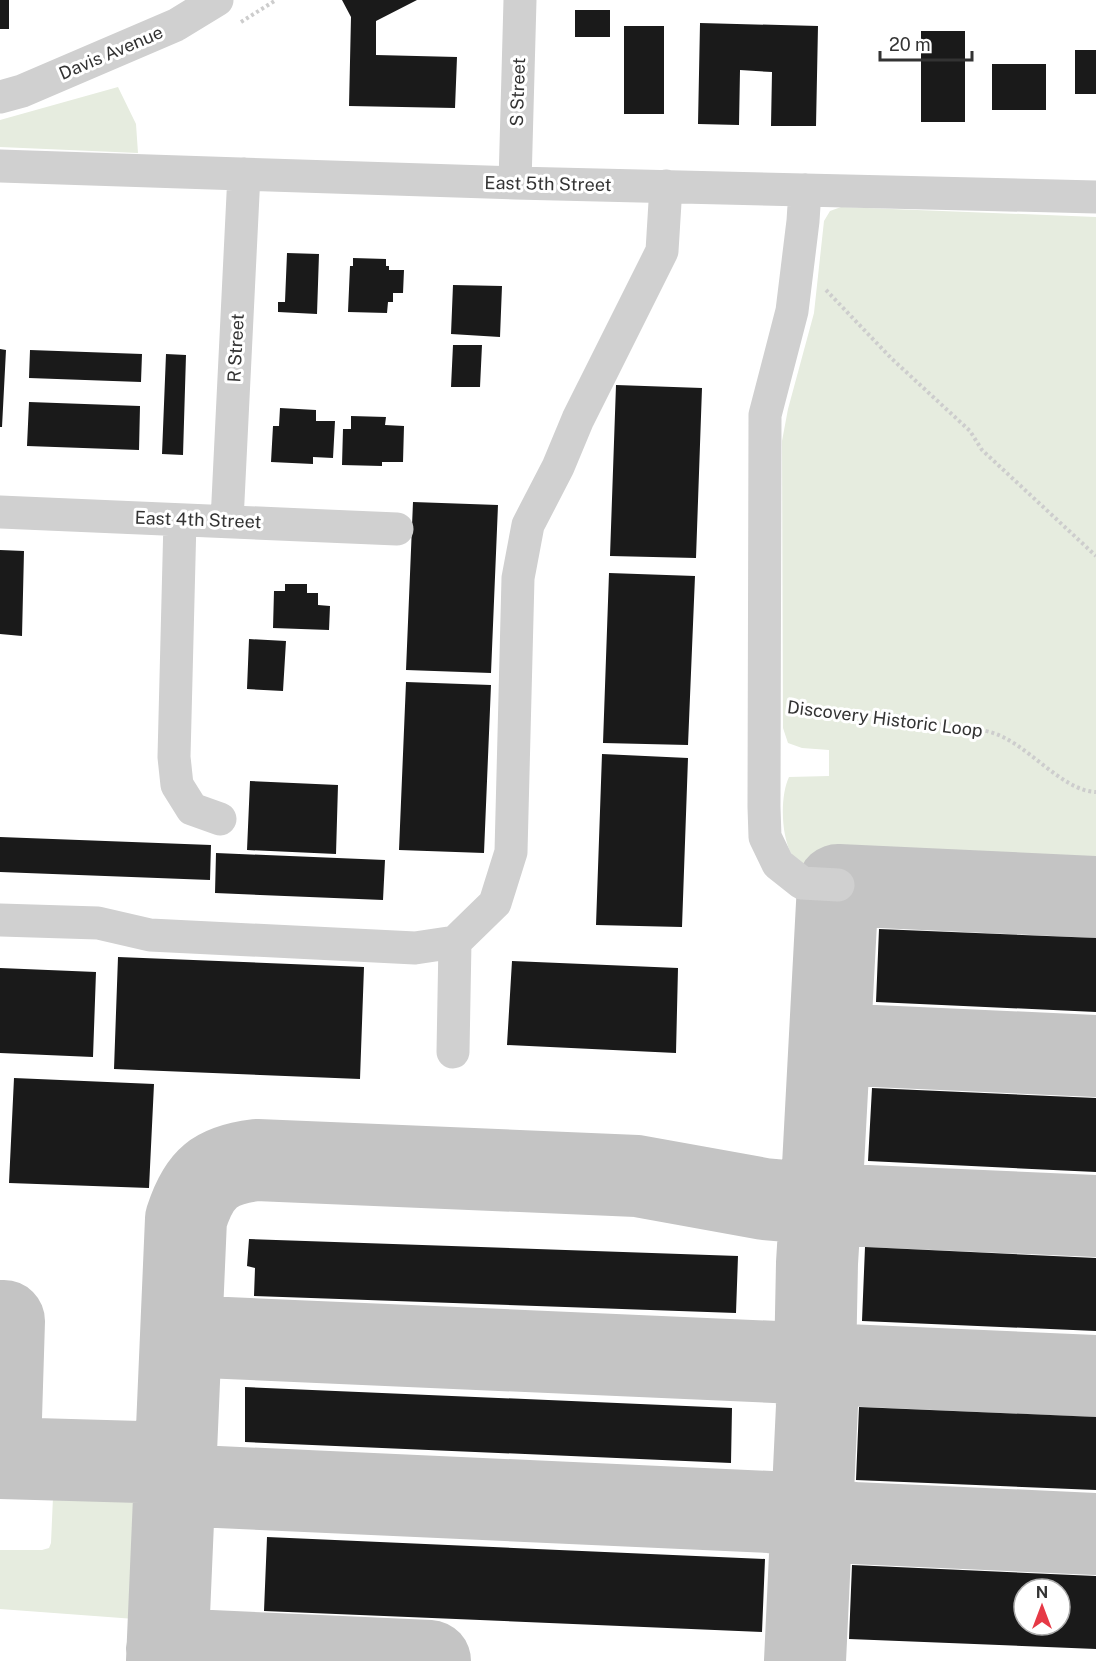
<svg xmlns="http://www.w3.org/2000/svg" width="1096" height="1661" font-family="'Public Sans',sans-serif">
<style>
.green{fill:#e6ecdf}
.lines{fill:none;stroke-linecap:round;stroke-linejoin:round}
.taxiway{stroke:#c4c4c4;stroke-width:82}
.building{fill:#1a1a1a;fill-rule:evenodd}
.path{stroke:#cdcdcd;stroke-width:4;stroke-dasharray:3 3;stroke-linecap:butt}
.minor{stroke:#d0d0d0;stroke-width:33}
.labels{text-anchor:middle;stroke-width:6;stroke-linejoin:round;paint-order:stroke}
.street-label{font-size:18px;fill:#333;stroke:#fff}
</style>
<rect width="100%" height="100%" fill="#fff"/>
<path class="green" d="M118,87l18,37 2,29 -138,-6v-27z
M841,207l255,10v664l-279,-11 -18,-5c-3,-3 -6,-8 -8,-12 -10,-19 -11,-57 -2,-76l40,-1v-26l-27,-2 -14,-5 -5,-15 -1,-287 6,-32 26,-96 10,-92 6,-10z
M80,1478l42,3 14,11 5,14 -6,113 -135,-10v-59h42l7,-2 2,-5 2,-46 10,-14z"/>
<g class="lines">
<path class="taxiway" d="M830,1044l266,12
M0,1321h4l-4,129
M181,1336l915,40
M0,1458l175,5
M174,1485l596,27 83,11 243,11
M167,1649l263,12
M167,1661l19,-442c13,-41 29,-54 71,-59l380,16 127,23 57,5 275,12
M805,1661l12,-255 -2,-42 2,-101 6,-97 15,-281 258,12"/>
</g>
<path class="building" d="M0,0h9v29h-9z
M342,0h75l-41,21v34l81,2 -2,51 -106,-2 2,-89z
M575,10h35v27h-35z
M700,23l118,3 -2,100h-45l1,-54 -32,-2 -1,55 -41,-1z
M624,26h40v88h-40z
M921,31h44v91h-44z
M1075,50h21v44h-21z
M992,64h54v46h-54z
M287,253l32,1 -2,60 -39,-2v-10h7z
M353,258l33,1v7h3v4h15l-1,23h-10v9h-5l-1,11 -39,-1 2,-46h3z
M453,285l49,1 -2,51 -49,-3z
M453,345h29l-2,42h-29z
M0,349l6,1 -4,77h-2z
M30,350l112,4 -1,28 -112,-4z
M166,354l20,1 -3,100 -21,-1z
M616,385l86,3 -6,170 -86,-2z
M29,402l111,4 -1,44 -112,-4z
M280,408l36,2v11h19l-2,37 -20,-1v7l-42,-2 2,-36h6z
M351,416l35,1 -1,8 19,1 -1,36h-21v4l-40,-1 1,-36h8z
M413,502l85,3 -7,168 -85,-3z
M0,550l24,1 -2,85 -22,-2z
M609,573l86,3 -7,169 -85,-2z
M285,584h22v9h11v12l12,1 -1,24 -56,-2 1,-37h11z
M249,639l37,2 -3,50 -36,-2z
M406,682l85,3 -7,168 -85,-3z
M602,754l86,4 -6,169 -86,-2z
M250,781l88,4 -2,69 -89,-4z
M0,837l211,8 -1,35 -210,-8z
M216,853l169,7 -2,40 -168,-7z
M879,929l217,9v74l-220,-10z
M118,957l246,10 -4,112 -246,-10z
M512,961l166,7 -2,85 -169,-8z
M0,968l96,4 -3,85 -93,-4z
M14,1078l140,6 -5,104 -140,-5z
M872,1088l224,10v74l-228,-11z
M249,1239l489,17 -2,57 -482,-17 1,-28 -8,-2z
M865,1247l231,11v73l-234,-10z
M245,1387l487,21 -1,55 -486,-21z
M859,1407l237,10v73l-240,-10z
M267,1537l498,22 -3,73 -498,-21z
M852,1565l244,11v73l-247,-10zM1024,1589h36v36h-36z"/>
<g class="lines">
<path class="path" d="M241,22l35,-22
M826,290l65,68 79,73 12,19 114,106
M795,708c47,5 94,10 141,16 17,2 37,3 54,8 37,10 71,59 106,60"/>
<path class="minor" d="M0,97l22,-6 154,-66 41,-25
M0,166l515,17 581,14
M515,183l5,-183
M805,190l-2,31 -11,90 -27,104 -1,392 1,30 13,27 24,19 36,2
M0,512l397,17
M180,520l-6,237 3,28 15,24 28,10
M227,521l17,-347
M0,920l98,3 52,12 265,13 40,-6 40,-39 16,-51 7,-274 10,-53 30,-58 20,-48 84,-168 4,-65
M453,1052l2,-110"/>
</g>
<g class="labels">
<g class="street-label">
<text transform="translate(111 53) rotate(-23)" y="6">Davis Avenue</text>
<text transform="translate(518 92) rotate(-88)" y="6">S Street</text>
<text transform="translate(548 184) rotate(1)" y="6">East 5th Street</text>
<text transform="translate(236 348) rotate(-87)" y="6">R Street</text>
<text transform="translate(198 520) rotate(2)" y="6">East 4th Street</text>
<text transform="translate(885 719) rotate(7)" y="6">Discovery Historic Loop</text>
</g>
</g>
<g transform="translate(1042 1607)"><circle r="28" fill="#ffffff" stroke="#adadad" stroke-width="1.5"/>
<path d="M0-4.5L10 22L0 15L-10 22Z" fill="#e63946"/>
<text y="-9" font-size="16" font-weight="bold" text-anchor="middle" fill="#333333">N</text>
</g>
<path d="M880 51v9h92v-9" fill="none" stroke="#333333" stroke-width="3"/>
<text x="889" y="51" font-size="18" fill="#333333" stroke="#ffffff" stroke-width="4.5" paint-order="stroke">20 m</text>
</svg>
